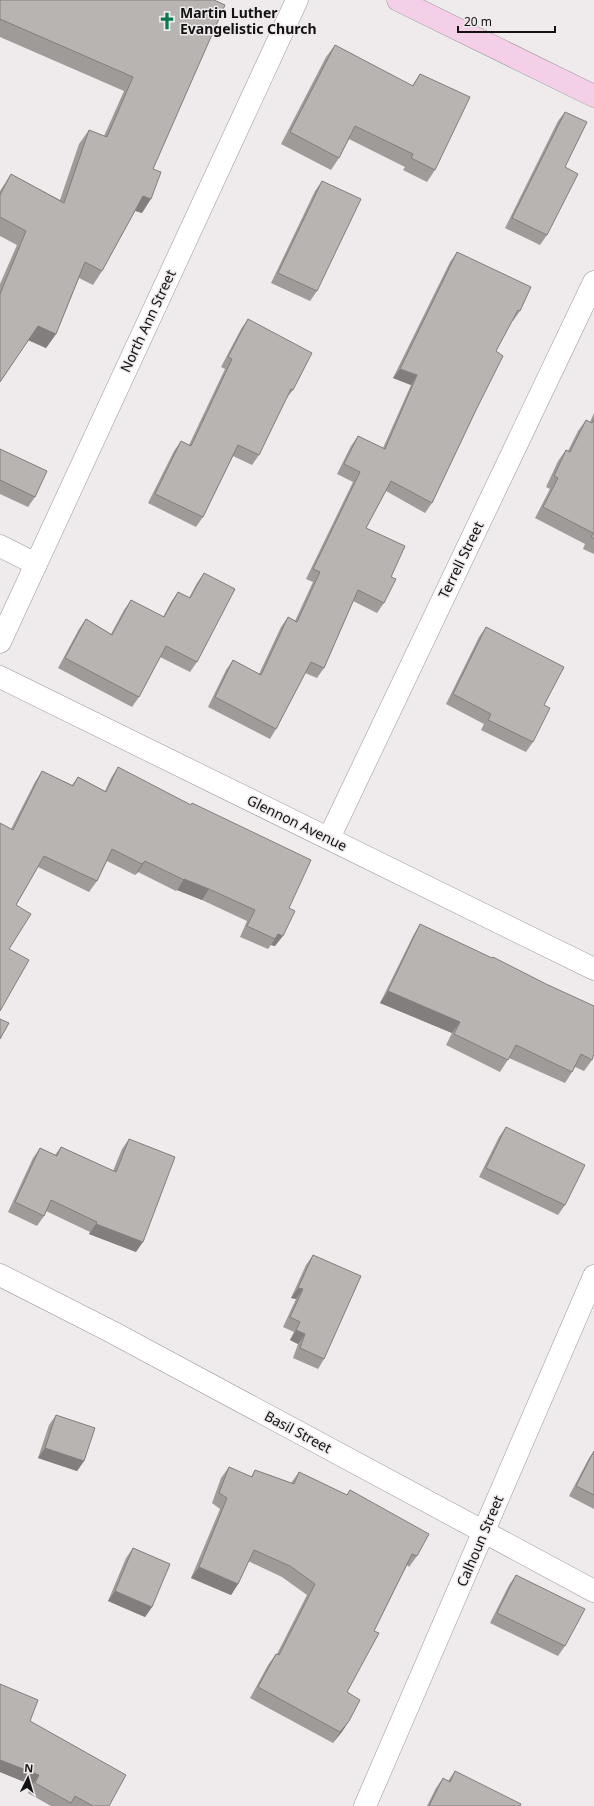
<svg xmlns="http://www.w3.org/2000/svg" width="594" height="1806" font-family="'Noto Sans',sans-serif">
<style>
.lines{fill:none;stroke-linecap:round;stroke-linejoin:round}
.minor-casing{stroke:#9c9898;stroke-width:23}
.tertiary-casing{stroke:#9c9898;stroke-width:23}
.secondary-casing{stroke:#9c9898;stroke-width:23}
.minor{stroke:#fff;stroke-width:22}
.tertiary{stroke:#fff;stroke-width:22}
.secondary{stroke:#f3d0e8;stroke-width:22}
.wall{fill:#9e9b99}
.shaded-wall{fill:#817e7d}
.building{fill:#b8b4b2;stroke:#817e7d}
.labels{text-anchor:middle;stroke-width:3;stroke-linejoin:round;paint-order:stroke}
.poi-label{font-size:14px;font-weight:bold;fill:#131111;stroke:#efeaeb;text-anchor:start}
.street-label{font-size:14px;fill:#131111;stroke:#efeaeb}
</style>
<rect width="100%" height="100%" fill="#efeaeb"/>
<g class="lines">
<g class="minor-casing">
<path id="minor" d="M0,546l36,18
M0,677l594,292
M329,838l265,-556
M0,1275l112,57 482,259
M365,1806l229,-530"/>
</g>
<g class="tertiary-casing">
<path id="tertiary" d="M0,642l297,-642"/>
</g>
<g class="secondary-casing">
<path id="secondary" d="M398,0l196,96"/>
</g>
<use href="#minor" class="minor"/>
<use href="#tertiary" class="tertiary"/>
<use href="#secondary" class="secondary"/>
</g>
<path class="wall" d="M0,0h214l-61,169 -11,44 -7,-2 -33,60 -9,14 -14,-7 -23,56 -10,14 -18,-8 -28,42v-98l17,-39 -17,-9v-45l11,-17 49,26 19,-56 10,-14 15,6 20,-45 -124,-54z
M335,45l77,41 8,-12 15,96 -8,12 -24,-12 2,-3 -56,-28 -10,19 -8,12 -50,-26 45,-87z
M565,112v55l-18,68 -7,10 -35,-17 53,-107z
M322,181l-5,110 -7,10 -39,-18 44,-92z
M457,252l63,59 -7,10h-1l-16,30 -20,59 -44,93 -7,10 -39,-22 -20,37 25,49 -7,26 -7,10 -24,-12 -29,67 -7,10 -12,-5 -29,56 -6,10 -62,-32 18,-37 7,-10 26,14 22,-47 7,-10 7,4 18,-39 -7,-3 47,-97 -16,-8 14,-28 7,-10 25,12 28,-63 -18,-7 57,-116z
M248,319l45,71 -8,10 -26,55 -7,10 -19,-9 -30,61 -7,10 -48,-24 26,-52 7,-10 8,4 36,-76 -4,-2 20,-38z
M594,413v141l-11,-5 2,-5 -50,-26 15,-29 -4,-2 12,-26 8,-11 2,1 10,-20 8,-11 4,2z
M0,449l35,48 -7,10 -28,-13z
M204,573l-7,89 -7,10 -30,-15 -21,40 -7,10 -74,-39 21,-39 7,-10 25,15 13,-24 7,-10 32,17 8,-15 7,-10 11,6 8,-15z
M486,627l47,115 -7,10 -45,-22 3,-6 -38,-20 33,-67z
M118,767l171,141 -14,38 -4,-1 -3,4 -28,-12 7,-16 -45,-21 -25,-10 -1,1 -38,-19 -3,3 -28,-14 -10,20 -8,11 -51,-25 -22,38 -7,44 2,-120 24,-47 7,-11 30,14 6,-8 27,14 6,-13z
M420,924l172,136 -8,11 -9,-4 -3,5 -7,11 -56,-25 -9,14 -54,-27 6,-12 -72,-30 33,-67z
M506,1127l59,78 -7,10 -79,-38 20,-40z
M129,1139l7,113 -47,-18 1,-2 -44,-21 -2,5 -7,10 -29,-14 25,-54 7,-10 15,7 6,-8 52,24 9,-22z
M313,1255l11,104 -6,10 -25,-11 5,-14 -8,-4 4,-8 -11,-5 13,-28 -5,-1 15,-33z
M56,1415l28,46 -7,10 -39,-13 11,-33z
M594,1451v58l-25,-13 20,-38z
M229,1467l22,10 4,-7 36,13 8,-11 48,23 3,-5 67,66 -8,11 -2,-2 -33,66 -27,61 2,29 -16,22 -83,-45 18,-33 8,-11h1l30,-59 -25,-18 -34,-16 -10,23 -7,11 -40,-17 29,-69 -8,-6 9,-25z
M133,1548l19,59 -7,10 -37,-16 18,-43z
M516,1575l49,71 -7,10 -68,-33 19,-38z
M0,1684l30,37 79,85h-58l-23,-13 4,-8 -32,-13z
M455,1771l65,35h-93l9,-18 7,-10 5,3z"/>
<path class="shaded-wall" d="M143,196l8,3 -9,14 -9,-3z
M38,326l18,8 -10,14 -18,-8z
M400,369l17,6 -6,10 -18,-7z
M145,861l-7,11 -3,3 7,-11z
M184,879l25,10 -7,11 -25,-10z
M278,934l5,2 -8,10 -4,-1z
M388,991l72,31 -8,11 -72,-30z
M96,1224l47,18 -7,10 -47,-18z
M298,1288l5,1 -7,10 -5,-1z
M296,1330l9,4 -7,10 -8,-4z
M45,1448l39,13 -7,10 -39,-13z
M199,1567l39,17 -7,11 -40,-17z
M115,1591l37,16 -7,10 -37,-16z
M349,1721l-7,11 -9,11 7,-11z
M0,1760l39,15 -7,10 -32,-13z"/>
<path class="building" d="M0,0h214l11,5 -72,164 8,3 -10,27 -8,-3 -41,75 -17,-9 -29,72 -18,-8 -38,56v-88l26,-63 -26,-14v-22l11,-21 53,29 25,-73 18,7 26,-60 -133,-58z
M335,45l78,41 7,-12 50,23 -35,73 -24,-12 2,-4 -58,-28 -16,32 -49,-26z
M565,112l22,10 -22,45 13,7 -31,61 -35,-17z
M322,181l39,18 -44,92 -39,-18z
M457,252l74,35 -11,24 -2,-1 -22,41 7,5 -27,54 -44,93 -41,-22 -25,47 39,18 -14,31 5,2 -12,24 -26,-13 -34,78 -13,-6 -35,67 -61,-32 18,-37 28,15 27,-58 9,5 23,-50 -7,-3 47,-97 -16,-8 14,-28 27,13 32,-74 -17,-6z
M248,319l64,34 -19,37 -2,-1 -32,66 -21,-10 -35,72 -48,-23 26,-53 10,5 41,-87 -4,-2z
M594,419v120l-3,-2 2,-4 -50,-26 15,-29 -4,-2 12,-26 4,2 16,-32 6,3z
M0,449l47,22 -12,26 -35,-17z
M204,573l31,16 -38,73 -31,-16 -27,51 -74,-39 21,-39 26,16 19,-35 33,17 14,-25 12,6z
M486,627l78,40 -20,38 6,3 -17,34 -45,-22 3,-6 -38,-20z
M118,767l73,38 1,-2 119,57 -22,48 6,3 -12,25 -5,-2 -3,5 -28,-13 8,-16 -46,-21 -25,-10v1l-39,-19 -3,3 -30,-15 -15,32 -53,-25 -28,49 15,9 -22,35 20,11 -29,51v-188l13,7 29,-59 31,15 5,-9 28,15z
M420,924l72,34 1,-1 53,27 48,22v48l-2,6 -11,-6 -9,18 -56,-27 -8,15 -54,-26 6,-12 -72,-31z
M0,1019l9,4 -9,16z
M506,1127l79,38 -20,40 -79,-37z
M129,1139l46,18 -32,85 -47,-18 1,-2 -46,-22 -7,16 -29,-14 25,-54 17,8 4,-9 55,25z
M313,1255l48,21 -37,83 -24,-11 5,-14 -9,-4 4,-8 -10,-5 13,-28 -5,-1z
M56,1415l39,13 -11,33 -39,-13z
M594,1451v44l-18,-9z
M229,1467l23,10 3,-7 39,14 5,-12 48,23 3,-5 79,44 -12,22 -5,-2 -38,77 5,2 -32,59 13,8 -11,21 -9,11 -82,-45 18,-33 3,1 36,-71 -25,-18 -36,-16 -16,34 -39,-17 28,-69 -8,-5z
M133,1548l37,16 -18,43 -37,-16z
M516,1575l69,34 -20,37 -68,-33z
M0,1684l38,16 -8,21 96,54 -17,31h-16l-18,-10 -4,7 -36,-20 4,-8 -39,-15z
M455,1771l66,33 -1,2h-91l14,-28 7,4z"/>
<defs>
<g id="church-bare" transform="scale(1.38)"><path d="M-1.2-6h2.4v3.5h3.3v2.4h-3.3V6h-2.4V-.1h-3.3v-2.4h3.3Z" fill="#0c7852" stroke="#efeaeb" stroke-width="2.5" paint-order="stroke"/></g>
</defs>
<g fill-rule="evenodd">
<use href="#church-bare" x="167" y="21"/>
</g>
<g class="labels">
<g class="poi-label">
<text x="180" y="18">Martin Luther<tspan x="180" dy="16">Evangelistic Church</tspan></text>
</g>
<g class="street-label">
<text transform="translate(148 321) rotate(-65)" y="5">North Ann Street</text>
<text transform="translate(461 560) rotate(-64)" y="5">Terrell Street</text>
<text transform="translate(297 823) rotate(26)" y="5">Glennon Avenue</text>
<text transform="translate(298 1432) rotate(28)" y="5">Basil Street</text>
<text transform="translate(480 1541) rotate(-67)" y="5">Calhoun Street</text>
</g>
</g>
<g transform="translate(28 1778) rotate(5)" stroke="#efeaeb" stroke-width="3" paint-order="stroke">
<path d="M0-3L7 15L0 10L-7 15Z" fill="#131111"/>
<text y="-6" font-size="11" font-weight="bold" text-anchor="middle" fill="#131111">N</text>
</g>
<path d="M458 26v6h97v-6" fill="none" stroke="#131111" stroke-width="2"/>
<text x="464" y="26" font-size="12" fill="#131111" stroke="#efeaeb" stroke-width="3" paint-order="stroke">20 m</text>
</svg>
